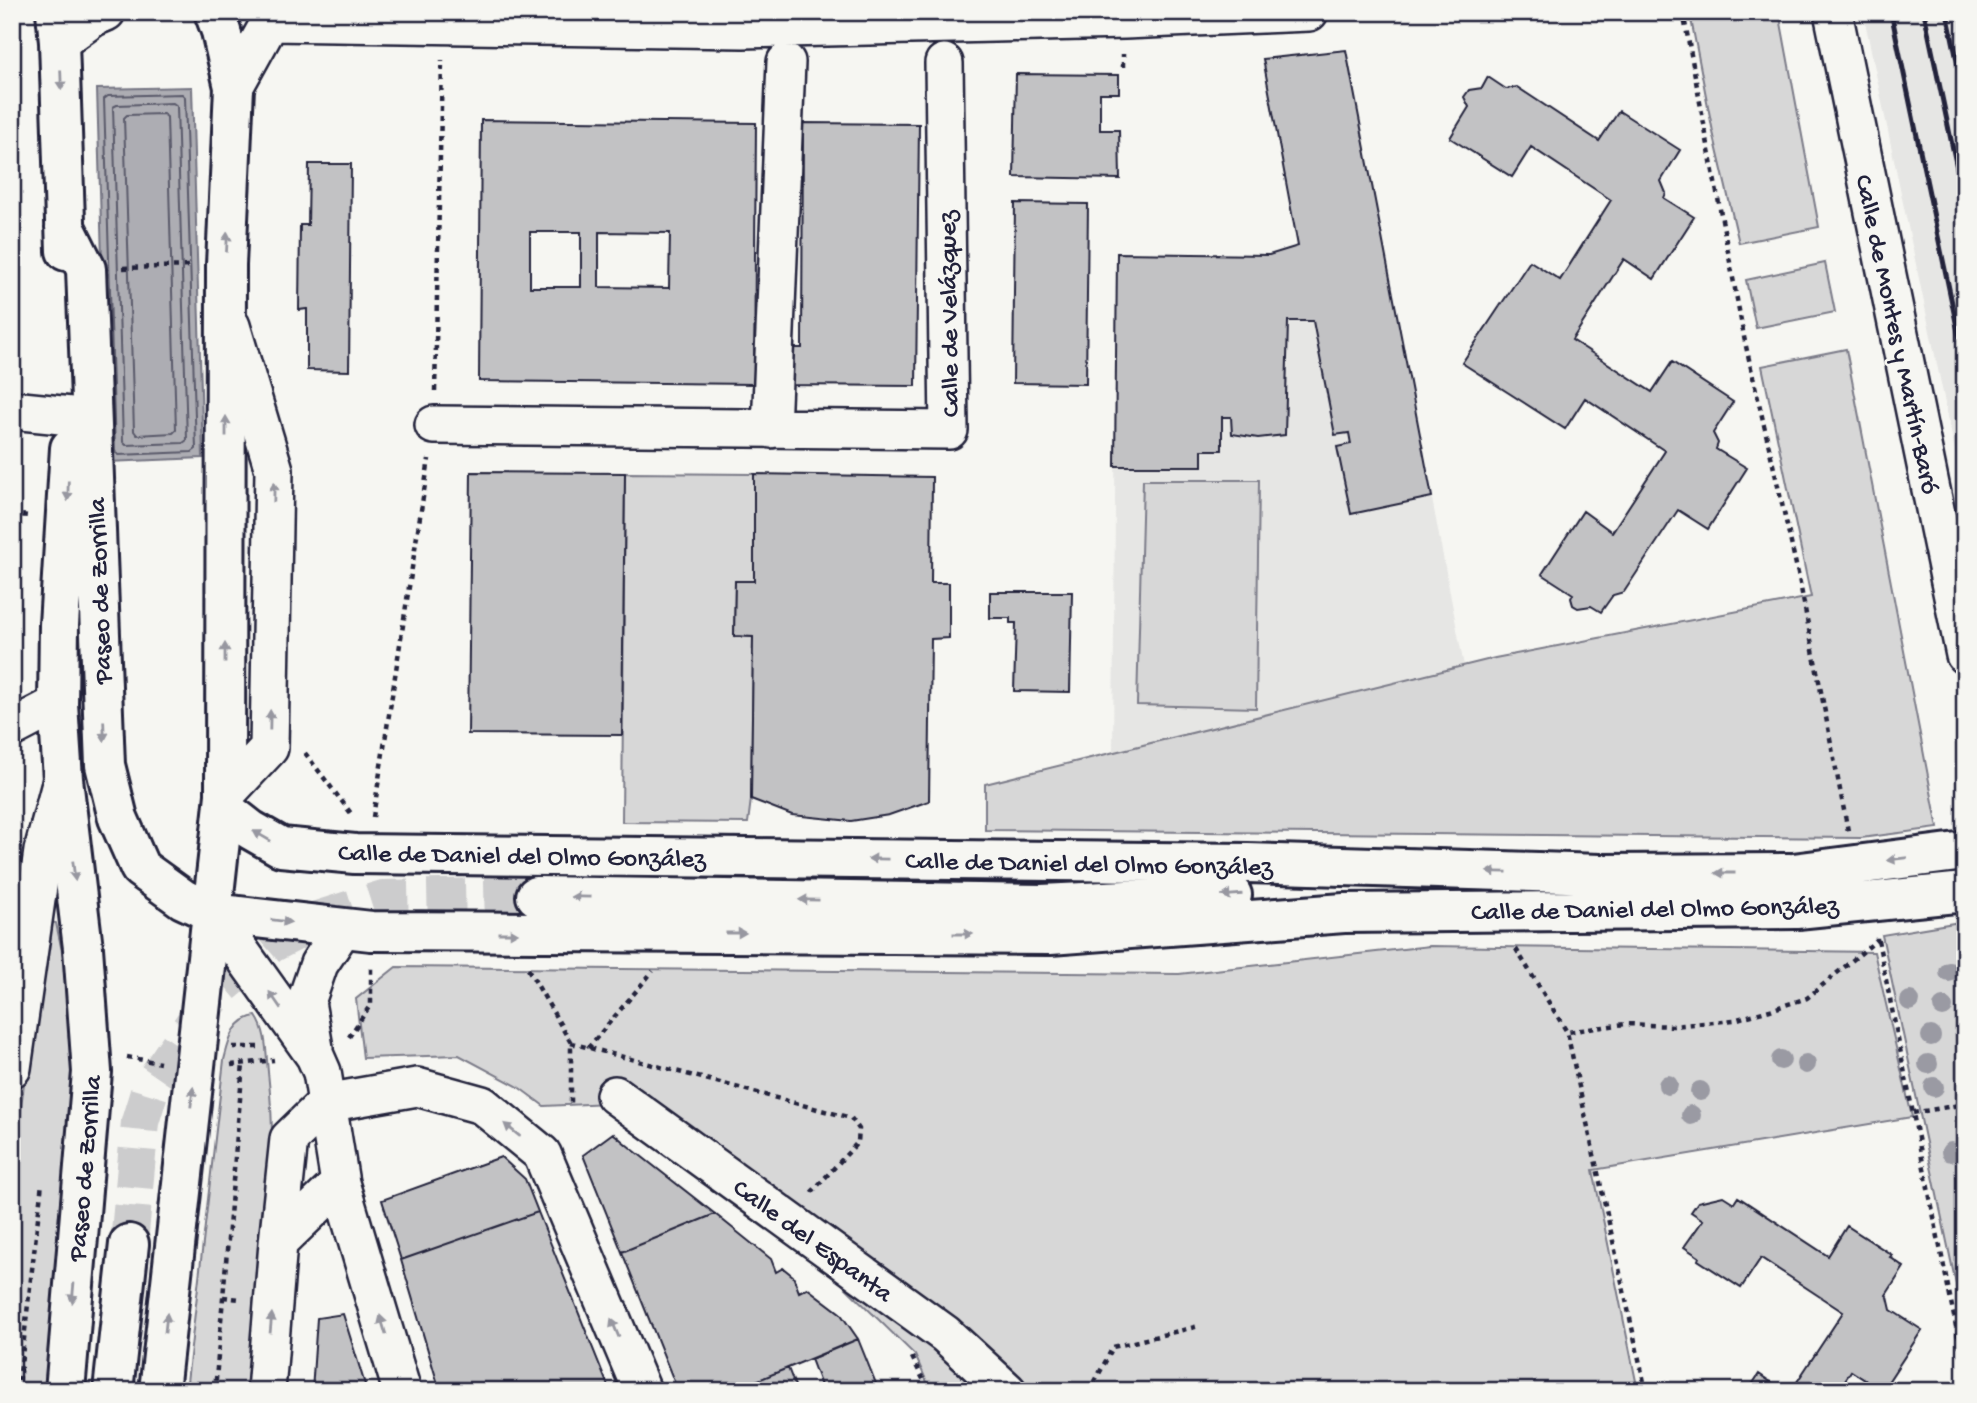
<svg xmlns="http://www.w3.org/2000/svg" width="1977" height="1403" font-family="'Gochi Hand',sans-serif">
<style>
.built{fill:#e6e6e4}
.green{fill:#d7d7d7;stroke:#7c7c89;stroke-width:2}
.water{fill:#adadb3;stroke:#757583;stroke-width:2}
.lines{fill:none;stroke-linecap:round;stroke-linejoin:round}
.shore{stroke:#5a5a6b;stroke-width:2}
.building{fill:#c2c2c4;stroke:#22223b;stroke-width:2;fill-rule:evenodd}
.major-tunnel{stroke:#cccccd;stroke-width:38;stroke-dasharray:38 19;stroke-linecap:butt}
.minor-casing{stroke:#22223b;stroke-width:42}
.major-casing{stroke:#22223b;stroke-width:44}
.path{stroke:#22223b;stroke-width:4.5;stroke-dasharray:5 5;stroke-linecap:butt}
.minor{stroke:#f6f6f2;stroke-width:37}
.major{stroke:#f6f6f2;stroke-width:38}
.rail{stroke:#22223b;stroke-width:5}
.major-bridge-casing{stroke:#22223b;stroke-width:44;stroke-linecap:butt}
.major-bridge{stroke:#f6f6f2;stroke-width:38}
.tree{fill:#9a9aa3}
.oneway{fill:#9797a0}
.labels{text-anchor:middle;stroke-width:5;stroke-linejoin:round;paint-order:stroke}
.street-label{font-size:26px;fill:#22223b;stroke:#f6f6f2}
</style>
<rect width="100%" height="100%" fill="#f6f6f2"/>
<filter id="ink" filterUnits="userSpaceOnUse"><feTurbulence type="fractalNoise" baseFrequency=".0143" numOctaves="2"/><feDisplacementMap in="SourceGraphic" scale="14" xChannelSelector="R" yChannelSelector="G"/><feConvolveMatrix kernelMatrix="1 2 1 2 8 2 1 2 1" color-interpolation-filters="sRGB"/></filter>
<g filter="url(#ink)">
<path class="built" d="M1863,12h102v486z
M1346,50l118,616 -351,87 4,-500 152,2 29,-9z"/>
<path class="green" d="M1710,12h69l40,215 -80,16 -26,-111 -23,-118z
M1825,263l10,49 -79,16 -10,-48z
M1846,349l92,479 -77,10 -876,-8v-46l510,-126 316,-61 -49,-231z
M625,473l129,1v107h-19l-1,55 19,1 -2,162 -3,24 -126,-1z
M1143,480h116l-3,228 -119,-3z
M40,920l16,3 19,89 2,82 -33,297h-32v-213l17,-134z
M1960,922l5,18v387l-83,-392z
M1430,946l444,6 38,165 -319,53 45,221h-707l-16,-36 -261,-254 -110,5 -27,-20 -58,-31 -96,3 -7,-59 40,-32 783,7z
M256,1016c11,16 10,37 12,56 12,106 -3,213 -10,319h-72l38,-331c5,-19 9,-41 32,-44z"/>
<path class="water" d="M192,87l11,371 -95,4 -11,-373z"/>
<g class="lines">
<path class="shore" d="M182,94l3,3 11,352 -4,3 -74,3 -3,-4 -11,-352 4,-3z
M173,103l4,3 10,334 -4,3 -57,2 -3,-3 -10,-335 4,-2z
M163,114l4,3 9,313 -3,3 -36,2 -3,-4 -10,-313 3,-3z"/>
</g>
<path class="building" d="M1346,50l86,447 -81,17 -14,-67 14,-3 -2,-11 -14,2 -22,-114h-25l-3,114 -27,3 -26,-4 -1,-17h-9v33h-20v16h-87l2,-213 152,2 29,-9 -35,-187z
M1016,74l103,1v18h-19v37h19l1,49 -106,-2z
M1488,77l18,12 11,-2 82,54 20,-30 61,39 -19,31 5,12 -2,5 30,19 -40,62 -30,-20 -52,81 80,52 20,-30 61,40 -20,31 5,10 -2,6 31,19 -39,61 -30,-19 -54,82 -11,3 -12,17 -10,-6 -13,2 -5,-3 -2,-7 2,-4 -31,-20 41,-63 29,21 53,-81 -80,-53 -20,31 -103,-66 68,-102 30,19 51,-80 -80,-53 -19,30 -62,-39 19,-31 -5,-10 5,-7 13,-2z
M481,120l275,3 -2,261 -275,-3zM530,232h51v55h-51zM599,232l71,1 -1,55 -70,-1z
M803,123l116,1 -3,262 -133,-1 1,-37h18z
M309,164h42l-2,207 -42,-1v-61l-8,1 1,-85h8z
M1015,203l73,1 -2,180 -73,-1z
M471,472l154,1 -3,262 -154,-1z
M754,474l178,3 -1,106h18v55l-18,1 -2,162 -40,14 -38,6 -59,-6 -41,-16 2,-162 -19,-1 1,-55h19z
M990,592h82l-2,100 -56,-1 2,-68h-6v-5h-20z
M613,1133l14,12 88,69 -93,38 -39,-97z
M501,1157l24,22 13,33 -137,48 -19,-60z
M1723,1196l11,7 4,-6 90,59 19,-30 45,29 -2,2 14,10 -18,28 2,2 3,13 31,20 -40,61 -31,-20 -13,20h-47l52,-79 -82,-54 -20,30 -43,-28 1,-3 -15,-10 19,-27 -12,-8 7,-10z
M538,1212l72,179h-170l-39,-131z
M715,1214l56,45 5,13 7,-4 10,8 6,16 8,-4 33,25 18,26 -126,52h-54l-56,-139z
M343,1314l24,77h-55l5,-73z
M858,1339l21,52h-56l-12,-32z
M788,1368l9,23h-65l4,-2z
M1759,1374l25,17h-36z"/>
<g class="lines">
<path class="major-tunnel" d="M129,1244l11,-122 11,-36 66,-96 54,-46 49,-25 63,-20 153,-3"/>
<g class="minor-casing">
<path id="minor" d="M1833,12l132,643
M270,22l473,7 382,-9 184,-8
M59,42l35,-25 12,-5
M234,87l36,-65 2,-10
M12,410l59,6
M434,425l515,5 -5,-367
M771,429l15,-367
M12,728l46,-24
M225,795l44,-47 5,-278 -43,-144
M213,913l102,143 7,16 18,111 62,208
M314,1048l-8,-46 13,-38 24,-36
M12,1068l31,-217 19,-71
M615,1095l330,239 62,57
M326,1103l91,-16 65,18 60,49 100,237
M278,1243l62,-60
M266,1391l12,-148 11,-104 37,-36"/>
</g>
<g class="major-casing">
<path id="major" d="M56,12l3,30 7,209
M65,227l21,42 19,496 13,53 22,50 43,31 30,14 158,18 679,4 294,-22 453,-4
M224,809l27,21 30,17 74,7 893,9 352,11 193,-1
M536,896l506,8 190,-9
M65,1391l27,-319 -9,-124 -20,-169 -5,-75 1,-79 11,-177
M113,1391l16,-147
M159,1391l66,-596 1,-530 8,-178 -13,-56 -7,-19"/>
</g>
<path class="path" d="M1683,12l62,330 54,236 49,253
M1123,67v-13
M123,268l69,-2
M435,391l7,-331
M12,514l17,2
M305,753l48,63
M373,817l56,-358
M1878,940l87,431
M1516,949l51,83
M528,969l43,74v63
M349,1037l22,-33v-36
M571,1043l280,75 8,11 -1,13 -48,52
M233,1047h30
M588,1048l65,-77
M127,1057l33,6
M231,1065l43,-5
M1913,1113l52,-9
M223,1297l17,2
M912,1357l17,34
M18,1391l24,-208
M215,1391l28,-327
M1090,1391l23,-44 86,-21
M1646,1391l-79,-359 58,-8 48,2 61,-6 36,-10 37,-12 70,-58v-3"/>
<use href="#minor" class="minor"/>
<use href="#major" class="major"/>
<path class="rail" d="M1891,12l74,353
M1924,12l41,194
M1947,12l18,87"/>
<g class="major-bridge-casing">
<path id="major-bridge" d="M1793,873l172,-22
M1797,909l168,-17"/>
</g>
<use href="#major-bridge" class="major-bridge"/>
</g>
<g class="tree">
<circle cx="1949" cy="972" r="10"/>
<circle cx="1910" cy="1001" r="10"/>
<circle cx="1943" cy="1007" r="10"/>
<circle cx="1931" cy="1036" r="10"/>
<circle cx="1781" cy="1060" r="10"/>
<circle cx="1806" cy="1064" r="10"/>
<circle cx="1928" cy="1064" r="10"/>
<circle cx="1668" cy="1085" r="10"/>
<circle cx="1934" cy="1087" r="10"/>
<circle cx="1700" cy="1091" r="10"/>
<circle cx="1691" cy="1115" r="10"/>
<circle cx="1951" cy="1152" r="10"/>
</g>
<defs><path id="oneway-solid" d="M-6-.8H1V-3.2L6.5 0L1 3.2V.8H-6Z" transform="scale(1.75)"/></defs>
<g class="oneway">
<use href="#oneway-solid" transform="translate(61 80) rotate(88)"/>
<use href="#oneway-solid" transform="translate(227 242) rotate(-87)"/>
<use href="#oneway-solid" transform="translate(226 426) rotate(-90)"/>
<use href="#oneway-solid" transform="translate(68 491) rotate(92)"/>
<use href="#oneway-solid" transform="translate(274 492) rotate(-89)"/>
<use href="#oneway-solid" transform="translate(225 653) rotate(-90)"/>
<use href="#oneway-solid" transform="translate(270 720) rotate(-89)"/>
<use href="#oneway-solid" transform="translate(104 731) rotate(88)"/>
<use href="#oneway-solid" transform="translate(262 836) rotate(-150)"/>
<use href="#oneway-solid" transform="translate(878 859) rotate(-179)"/>
<use href="#oneway-solid" transform="translate(1897 859) rotate(173)"/>
<use href="#oneway-solid" transform="translate(74 871) rotate(83)"/>
<use href="#oneway-solid" transform="translate(1497 872) rotate(-179)"/>
<use href="#oneway-solid" transform="translate(1725 873) rotate(180)"/>
<use href="#oneway-solid" transform="translate(1232 895) rotate(176)"/>
<use href="#oneway-solid" transform="translate(581 897) rotate(-179)"/>
<use href="#oneway-solid" transform="translate(809 900) rotate(-179)"/>
<use href="#oneway-solid" transform="translate(281 921) rotate(7)"/>
<use href="#oneway-solid" transform="translate(508 933)"/>
<use href="#oneway-solid" transform="translate(736 933)"/>
<use href="#oneway-solid" transform="translate(963 934)"/>
<use href="#oneway-solid" transform="translate(275 1000) rotate(-125)"/>
<use href="#oneway-solid" transform="translate(192 1097) rotate(-83)"/>
<use href="#oneway-solid" transform="translate(512 1130) rotate(-141)"/>
<use href="#oneway-solid" transform="translate(73 1293) rotate(95)"/>
<use href="#oneway-solid" transform="translate(166 1323) rotate(-84)"/>
<use href="#oneway-solid" transform="translate(271 1323) rotate(-85)"/>
<use href="#oneway-solid" transform="translate(383 1325) rotate(-107)"/>
<use href="#oneway-solid" transform="translate(615 1328) rotate(-113)"/>
</g>
</g>
<g class="labels">
<g class="street-label">
<text transform="translate(947 314) rotate(-91)" y="9">Calle de Velázquez</text>
<text transform="translate(1899 334) rotate(78)" y="9">Calle de Montes y Martín-Baró</text>
<text transform="translate(98 591) rotate(-92)" y="9">Paseo de Zorrilla</text>
<text transform="translate(522 854) rotate(1)" y="9">Calle de Daniel del Olmo González</text>
<text transform="translate(1089 862) rotate(1)" y="9">Calle de Daniel del Olmo González</text>
<text transform="translate(1655 907) rotate(-1)" y="9">Calle de Daniel del Olmo González</text>
<text transform="translate(83 1168) rotate(-85)" y="9">Paseo de Zorrilla</text>
<text transform="translate(814 1239) rotate(36)" y="9">Calle del Espanta</text>
</g>
</g>
<rect width="1977" height="1403" fill="none" stroke="#f6f6f2" stroke-width="42"/>
<rect x="21" y="21" width="1935" height="1361" fill="none" stroke="#22223b" stroke-width="2.5" filter="url(#ink)"/>
</svg>
